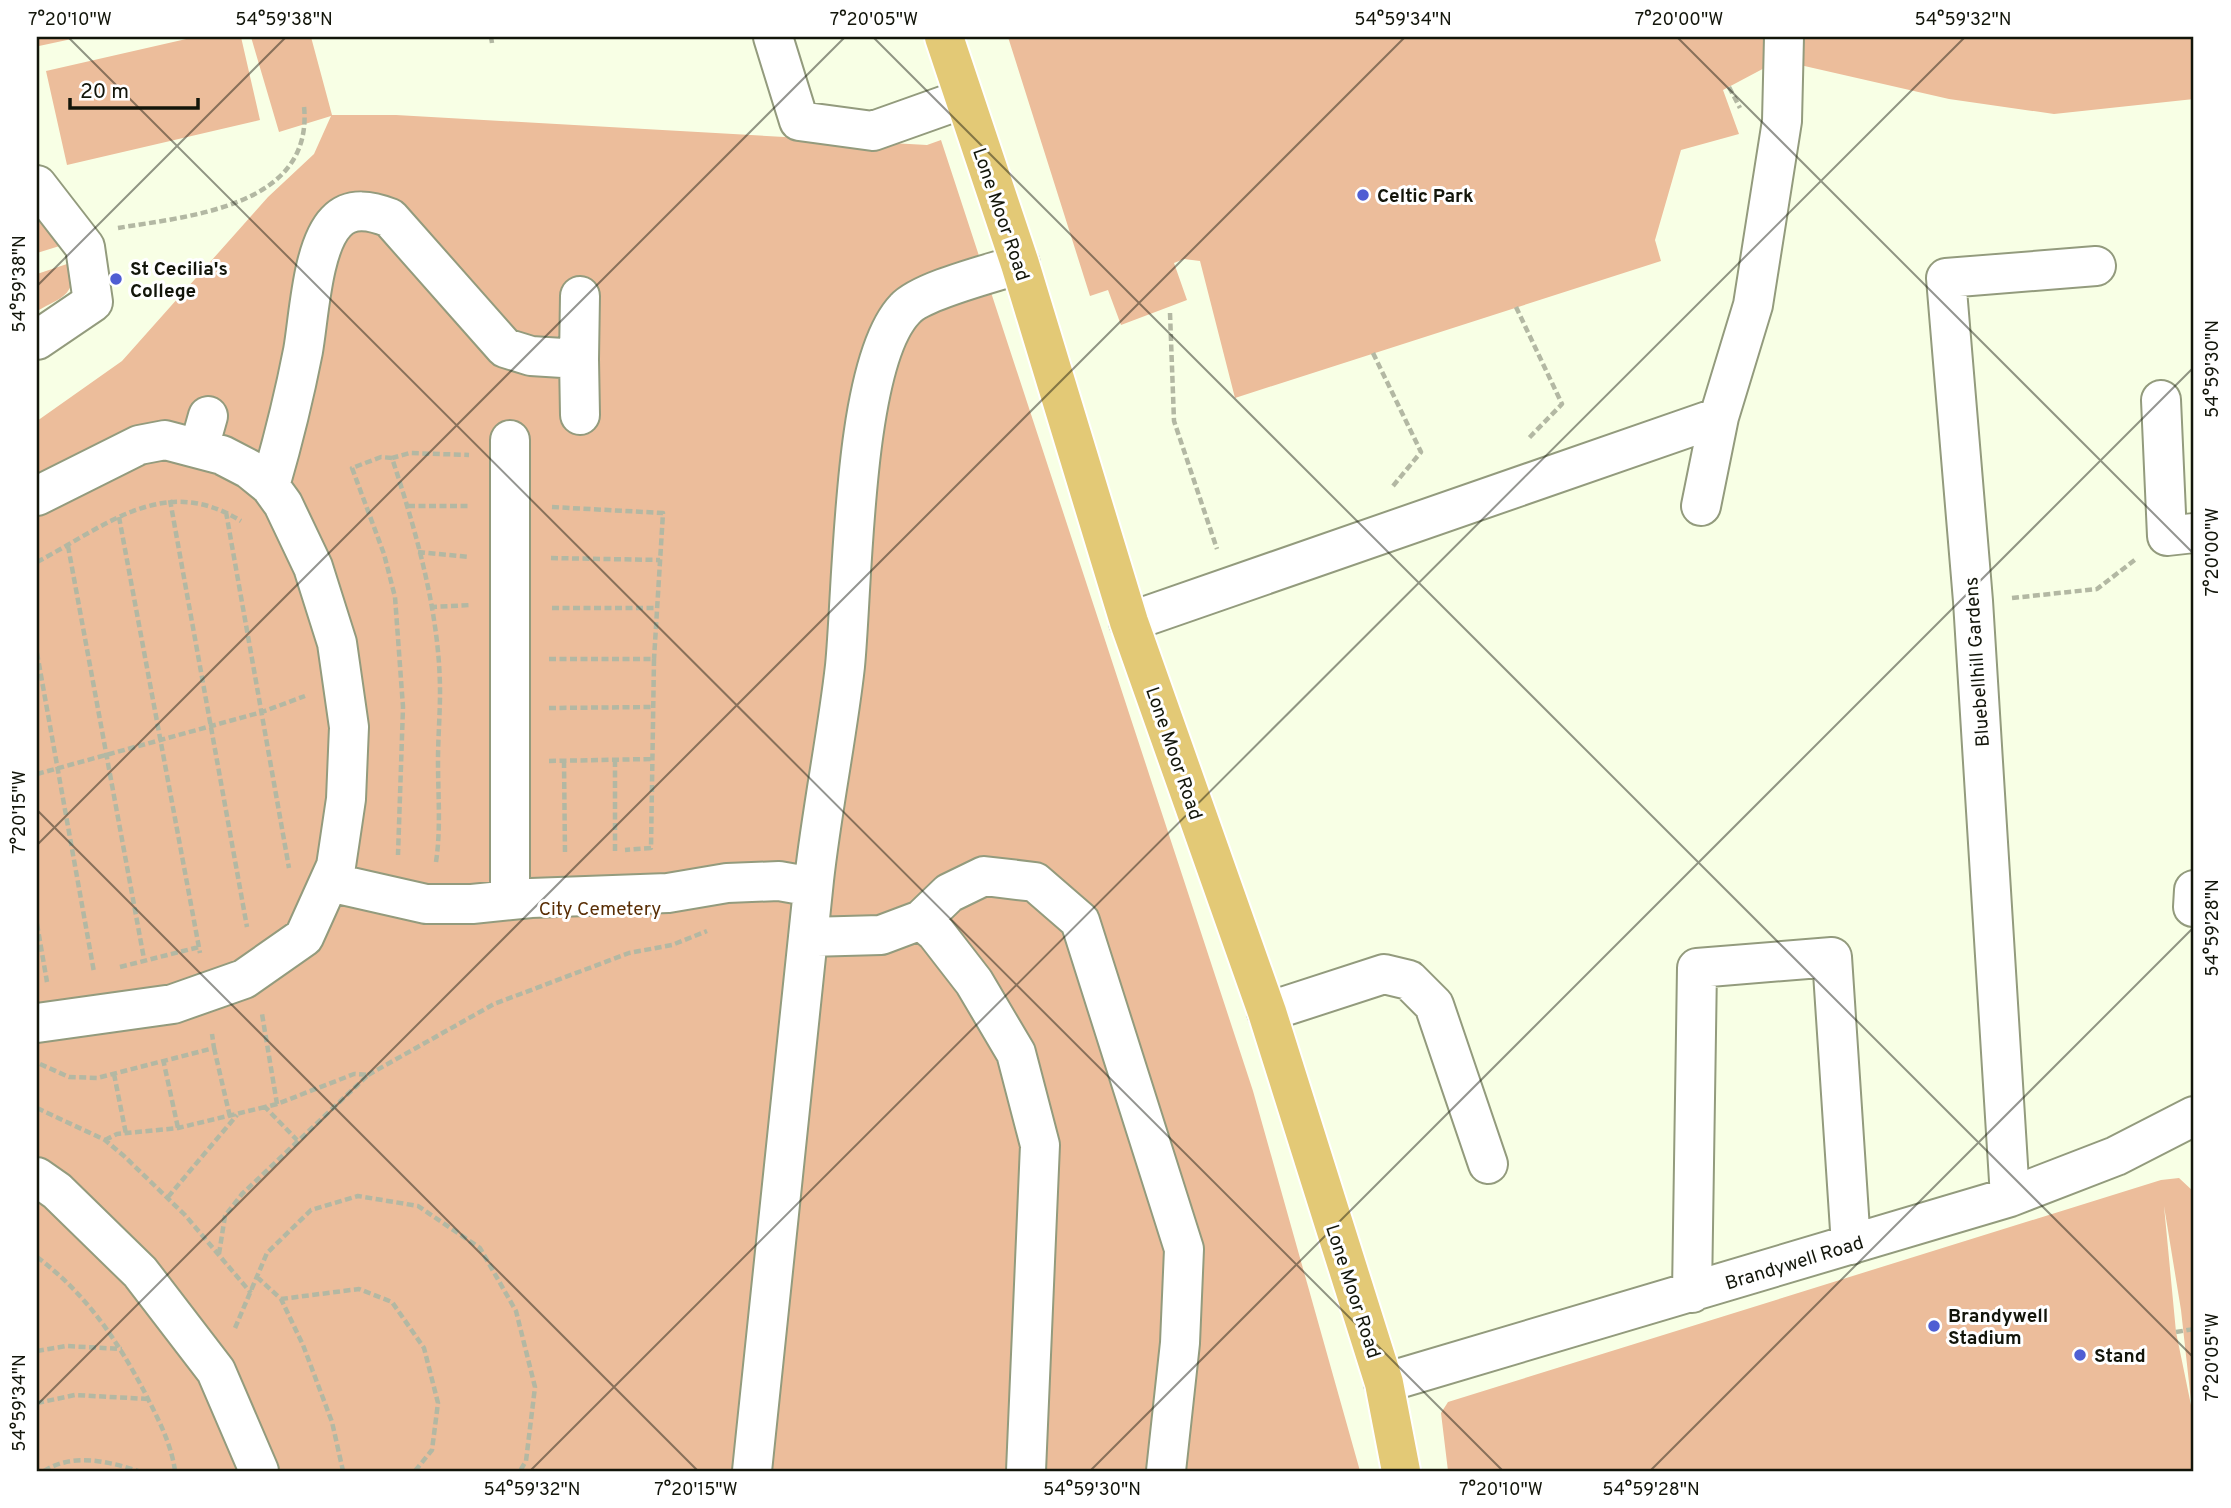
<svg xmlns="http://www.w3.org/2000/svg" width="2231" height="1508" font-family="Overpass,sans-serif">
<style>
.green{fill:#ecbd9b;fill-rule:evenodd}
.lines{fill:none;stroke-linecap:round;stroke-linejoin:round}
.minor-casing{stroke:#939b7d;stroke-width:42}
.major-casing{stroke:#fff;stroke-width:42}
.path{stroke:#b3b8a3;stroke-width:4.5;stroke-dasharray:7 3.5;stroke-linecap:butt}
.minor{stroke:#fff;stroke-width:38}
.major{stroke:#e3c976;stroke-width:38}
.ticks{fill:none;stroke:#12150a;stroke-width:2;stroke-opacity:0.45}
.poi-dot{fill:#4f5ed3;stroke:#fff;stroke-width:2.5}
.labels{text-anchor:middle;stroke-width:6;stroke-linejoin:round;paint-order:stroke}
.poi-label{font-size:19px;font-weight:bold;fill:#12150a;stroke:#fff;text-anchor:start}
.street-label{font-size:19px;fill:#12150a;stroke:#fff}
.park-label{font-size:19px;fill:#592e05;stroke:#fff}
.neatline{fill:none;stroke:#12150a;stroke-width:2.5}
.ticks-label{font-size:18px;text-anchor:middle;fill:#12150a}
</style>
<rect width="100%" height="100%" fill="#f8ffe5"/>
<path class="green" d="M37,37h44l-42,9z
M195,37h46l19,83 -193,45 -21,-94z
M251,37h60l21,78h64l531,30 14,-5 312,951 107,380h-1323v-1050l85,-60 146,-164 46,-43 17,-38 -52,16z
M1008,37h762l2,27 -49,26 16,44 -58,16 -26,90 6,21 -426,137 -35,-137 -16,-2 -10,4 13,37 -66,25 -13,-35 -18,6z
M1800,37h394v62l-140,15 -105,-15 -149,-34z
M37,205l29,39 -29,9z
M73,262c1,35 -8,33 -36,49v-37z
M2179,1178l15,14v279h-746l-7,-58 7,-11 713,-222zM2164,1206l17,104 11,100 -16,-78z"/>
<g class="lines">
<g class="minor-casing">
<path id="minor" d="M773,37l26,84 74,10 90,-32
M37,185l48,62 8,55 -56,38
M579,359l1,56
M2161,400l6,136 27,-3
M510,440v460
M199,448l9,-32
M270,486c13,-45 24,-89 33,-135 6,-34 9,-104 33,-129 15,-16 36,-11 54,-4l115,130 26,8 48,3 1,-63
M37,496l102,-51 26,-5 57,15 27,14 21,17 13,18 30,63 24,76 12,84 -3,72 -10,67 -32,71 -60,42 -71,25 -136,19
M1701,506l18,-89 34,-112 29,-184 2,-84
M1129,622l590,-205
M329,882l97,22h46l59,-6 137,-5 59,-10 52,-2 34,6
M2193,907l1,-17
M921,920l15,13 38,49 42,71 24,92 -14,326
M808,937l73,-2 40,-15 28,-27 35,-17 51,6 45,39 104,328 -4,94 -14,128
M1267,1012l117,-38 25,6 25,25 54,159
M37,1177l20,14 83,81 76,99 43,100
M2010,1197l-37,-596 -27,-323 150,-12
M1692,1293l5,-325 135,-11 19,288
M1384,1383l626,-186 106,-41 78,-40
M752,1471c21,-197 41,-394 62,-591 8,-72 23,-143 31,-214 8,-80 7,-302 60,-357 17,-19 89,-36 115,-45"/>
</g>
<g class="major-casing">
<path id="major" d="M944,37l76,227 109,358 138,390 117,371 17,88"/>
</g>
<path class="path" d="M491,37l1,6
M1729,87l11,21
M118,228c71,-12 196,-21 186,-122
M1516,307l46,97 -34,35
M1170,313l4,108 43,128
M1373,353l48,99 -28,34
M392,458l-11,-1 -29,11 32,86 11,43 8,110 -5,148
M170,500l77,427
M408,506h62
M552,507l111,6 -9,146
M226,512l63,356
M119,517l81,436
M68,546l76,413
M418,552l51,5
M551,558l109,2
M37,562c69,-36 127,-89 204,-41
M2012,598l85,-9 39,-30
M430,607l41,-2
M552,608h105
M37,653l57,319
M549,659h105l-3,189 -26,2
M549,708l104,-1
M549,761l103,-2
M564,761l1,93
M37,774l225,-62 43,-16
M615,851v-91
M436,862c5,-33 2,-67 2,-101 0,-23 2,-46 2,-69 0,-78 -24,-161 -48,-234l18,-5 59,2
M37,924l10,58
M120,967l79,-20
M214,1048l16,69
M163,1059l15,69
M40,1064l29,13 28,1 117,-30 -2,-14
M114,1074l12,60
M368,1075l126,-71 135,-51 43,-8 35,-14
M277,1104l-12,3 32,33
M37,1108l68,32 19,16 61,59 66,78
M105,1140l12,-6 61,-6 87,-21
M168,1197l69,-82
M219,1254l6,-38 17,-22 126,-119 -14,-1 -77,30 -15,-90
M37,1257c48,36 79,81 107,134 13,26 27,51 31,80
M257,1277l24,22 22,46 29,77 11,49
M281,1299l78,-10 33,13 32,46 14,55 -6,47 -17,21
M235,1328l32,-75 44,-43 47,-14 60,10 62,42 36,63 19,76 -9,74 -6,10
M2176,1332l18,-3
M37,1351l29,-5 56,3
M37,1403l38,-8 73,4
M44,1471c28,-18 64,-10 94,0"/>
<use href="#minor" class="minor"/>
<use href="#major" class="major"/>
</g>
<path class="ticks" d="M68,37l1435,1434M873,37l1321,1321M1677,37l517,517M37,286l249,-249M37,810l661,661M37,845l808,-808M37,1405l1368,-1368M530,1471l1435,-1434M1090,1471l1104,-1104M1650,1471l544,-544"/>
<g class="poi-dot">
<circle cx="1363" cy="195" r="7"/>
<circle cx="116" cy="279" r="7"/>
<circle cx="1934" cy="1326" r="7"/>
<circle cx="2080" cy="1355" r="7"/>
</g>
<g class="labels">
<g class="poi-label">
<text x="1377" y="202">Celtic Park</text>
<text x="130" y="275">St Cecilia's<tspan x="130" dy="22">College</tspan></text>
<text x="1948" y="1322">Brandywell<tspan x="1948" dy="22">Stadium</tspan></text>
<text x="2094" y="1362">Stand</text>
</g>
<g class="street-label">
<text transform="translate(1002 214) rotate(71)" y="7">Lone Moor Road</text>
<text transform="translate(1976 662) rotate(-94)" y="7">Bluebellhill Gardens</text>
<text transform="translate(1175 753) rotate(71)" y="7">Lone Moor Road</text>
<text transform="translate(1794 1262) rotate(-17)" y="7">Brandywell Road</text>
<text transform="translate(1354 1291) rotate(72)" y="7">Lone Moor Road</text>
</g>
<g class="park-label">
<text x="600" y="915">City Cemetery</text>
</g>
</g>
<rect width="2231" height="1508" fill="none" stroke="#ffffff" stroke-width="77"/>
<path d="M70 98v10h128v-10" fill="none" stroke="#12150a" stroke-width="3.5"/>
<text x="80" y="98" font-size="21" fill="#12150a" stroke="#ffffff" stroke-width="5" paint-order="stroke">20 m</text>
<rect x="38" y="38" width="2154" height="1432" class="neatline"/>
<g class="ticks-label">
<text x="70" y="25">7°20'10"W</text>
<text x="284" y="25">54°59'38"N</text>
<text x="874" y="25">7°20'05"W</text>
<text x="1403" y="25">54°59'34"N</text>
<text x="1679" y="25">7°20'00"W</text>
<text x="1963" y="25">54°59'32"N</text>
<text transform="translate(19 284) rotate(-90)" y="6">54°59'38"N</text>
<text transform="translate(2212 369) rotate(-90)" y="6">54°59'30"N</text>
<text transform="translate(2212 552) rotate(-90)" y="6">7°20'00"W</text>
<text transform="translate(19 812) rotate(-90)" y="6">7°20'15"W</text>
<text transform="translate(2212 928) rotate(-90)" y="6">54°59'28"N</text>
<text transform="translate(2212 1357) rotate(-90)" y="6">7°20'05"W</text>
<text transform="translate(19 1403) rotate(-90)" y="6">54°59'34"N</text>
<text x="532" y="1495">54°59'32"N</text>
<text x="696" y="1495">7°20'15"W</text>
<text x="1092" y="1495">54°59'30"N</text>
<text x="1501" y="1495">7°20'10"W</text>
<text x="1651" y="1495">54°59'28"N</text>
</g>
</svg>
